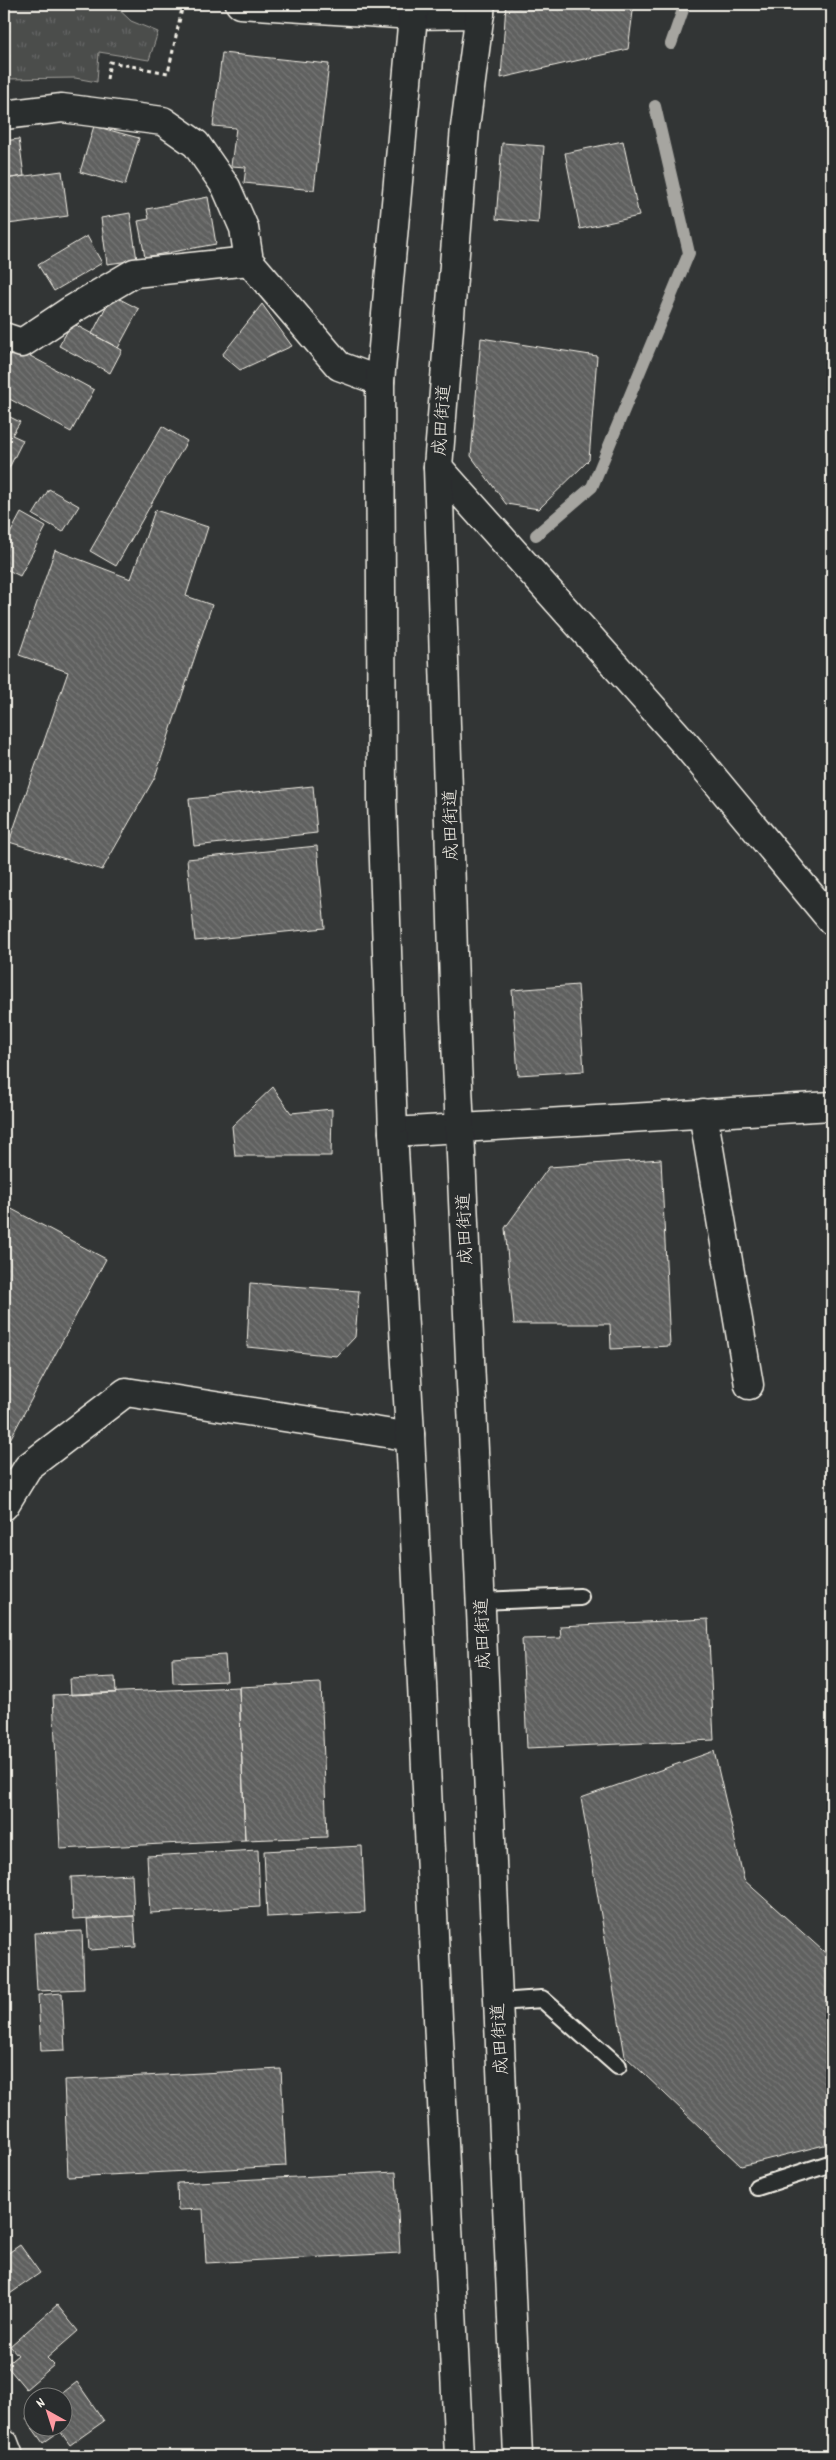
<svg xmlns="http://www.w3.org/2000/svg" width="836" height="2460" font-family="Dekko,'Klee One',sans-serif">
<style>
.park{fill:url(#park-tufts);stroke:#a09f9a}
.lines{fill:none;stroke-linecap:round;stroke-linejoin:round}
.stream{stroke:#a6a5a0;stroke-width:12}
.building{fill:url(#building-back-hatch);stroke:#f4f1e8}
.service-casing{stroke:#f4f1e8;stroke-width:20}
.minor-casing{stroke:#f4f1e8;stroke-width:31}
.trunk-casing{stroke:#f4f1e8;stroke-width:31}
.path{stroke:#f4f1e8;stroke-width:3;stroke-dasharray:4 4;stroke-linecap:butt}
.service{stroke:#2a2d2e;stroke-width:16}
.minor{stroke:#2a2d2e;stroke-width:28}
.trunk{stroke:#2a2d2e;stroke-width:28}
.labels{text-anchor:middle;stroke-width:4;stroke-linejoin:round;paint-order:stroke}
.street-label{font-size:18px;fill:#f4f1e8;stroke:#2a2d2e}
</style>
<defs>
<pattern id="park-tufts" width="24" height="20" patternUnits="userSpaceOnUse" patternTransform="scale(1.25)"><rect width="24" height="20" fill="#4b4d4c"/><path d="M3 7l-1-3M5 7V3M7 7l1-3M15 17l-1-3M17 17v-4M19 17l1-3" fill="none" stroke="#666766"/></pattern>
<pattern id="building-back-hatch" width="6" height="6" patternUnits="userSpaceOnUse" patternTransform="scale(1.25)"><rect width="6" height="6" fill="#5f605f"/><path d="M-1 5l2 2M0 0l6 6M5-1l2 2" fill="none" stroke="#777776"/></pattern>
</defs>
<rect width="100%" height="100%" fill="#323535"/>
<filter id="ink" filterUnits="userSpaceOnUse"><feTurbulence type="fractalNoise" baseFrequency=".02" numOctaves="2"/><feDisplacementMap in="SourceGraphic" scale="10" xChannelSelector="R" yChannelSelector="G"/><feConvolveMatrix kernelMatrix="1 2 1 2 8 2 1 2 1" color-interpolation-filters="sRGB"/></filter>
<g filter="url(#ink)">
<path class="park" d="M4,4h109l18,17 27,11 -9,28 -50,-8 -2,30 -22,-4 -71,1z"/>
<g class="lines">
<path class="stream" d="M671,44l14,-40
M536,535l56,-48 97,-234 -34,-147"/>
</g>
<path class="building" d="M506,4h128l-6,45 -127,29z
M222,53l107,11 -15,126 -70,-7 2,-16 -15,-1 5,-38 -23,-2z
M94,126l45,12 -14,47 -45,-13z
M19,139l5,37 -20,3v-38z
M623,141l16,75 -59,13 -15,-76z
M502,143l42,3 -6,77 -42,-4z
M62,171l6,45 -60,8 -4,-45z
M208,197l8,47 -71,13 -7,-36 11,-2 -2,-10z
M130,213l7,47 -30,4 -6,-46z
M87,236l15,27 -48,28 -16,-26z
M112,295l27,14 -21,39 -26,-14z
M262,304l30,42 -52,24 -18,-15z
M72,323l50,27 -12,23 -51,-27z
M481,338l116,18 -8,104 -50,49 -33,-5 -35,-48z
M4,342l90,48 -23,42 -67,-36z
M4,414l16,8 -8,13 11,5 -19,38z
M162,426l25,15 -71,125 -26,-15z
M49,489l30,17 -16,26 -30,-17z
M155,510l53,17 -22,69 26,9 -57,172 -53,93 -93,-28 59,-170 -49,-17 36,-105 76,29z
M21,513l25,14 -26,49 -16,-8v-23z
M313,786l4,47 -123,13 -5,-47z
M317,846l8,82 -130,13 -8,-82z
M578,985l6,86 -66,4 -6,-85z
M273,1087l18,26 41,-4 -1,47h-96l-3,-30z
M661,1159l9,187 -59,3 -1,-25h-96l-9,-96 44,-61z
M4,1205l102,54 -100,188 -2,-2z
M250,1283l109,8 -4,46 -18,19 -90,-9z
M708,1619l6,121 -187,8 -5,-109 39,-1 -1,-12z
M225,1655l2,26 -54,2 -1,-25z
M115,1677l1,16 -45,2 -1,-16z
M321,1683l6,154 -82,3 -6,-153z
M239,1687l6,153 -185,9 -7,-154z
M714,1751l30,129 88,79v184l-91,23 -116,-110 -44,-258z
M362,1846l3,66 -98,5 -3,-66z
M258,1850l2,57 -110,6 -3,-57z
M132,1874l2,42 -61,3 -2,-42z
M134,1916l2,31 -47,3 -2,-31z
M82,1931l2,58 -47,2 -3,-58z
M62,1993l3,57 -24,1 -3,-56z
M281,2069l5,97 -218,11 -4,-97z
M4,2122l8,30 -8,2z
M396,2172l4,81 -194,10 -3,-54 -25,1 -1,-27z
M20,2245l20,28 -36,25v-42z
M57,2305l21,26 -31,27 7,7 -28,24 -20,-24 12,-10 -8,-9z
M77,2382l27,39 -34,24 -10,-14 -17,12 -17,-24 6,-4v13h30v-30h-6z"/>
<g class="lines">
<g class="service-casing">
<path id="service" d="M480,1601l100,-4
M497,2002l45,-3 76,67
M757,2187l75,-24"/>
</g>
<g class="minor-casing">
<path id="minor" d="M240,4l173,11 67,-1
M4,115l58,-7 101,13 33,23 30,43 18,41 5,33 90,105 41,15
M4,337l18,6 51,-34 61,-36 115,-12
M438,467l248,278 146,176
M703,1113l46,272
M393,1132l439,-26
M4,1506l24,-39 98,-75 273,43 11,-1
M4,2443l5,13"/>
</g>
<g class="trunk-casing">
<path id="trunk" d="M414,4l-34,377 2,419 11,332 17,302 49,1022
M481,4l-16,123 -27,340 17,550 63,1439"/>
</g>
<path class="path" d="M107,79l3,-17 58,11 15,-69"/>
<use href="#service" class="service"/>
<use href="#minor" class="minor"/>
<use href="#trunk" class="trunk"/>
</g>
</g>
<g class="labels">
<g class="street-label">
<text transform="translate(441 420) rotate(-86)" y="6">成田街道</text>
<text transform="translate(450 825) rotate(-91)" y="6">成田街道</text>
<text transform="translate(464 1229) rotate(-92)" y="6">成田街道</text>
<text transform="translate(482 1634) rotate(-92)" y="6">成田街道</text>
<text transform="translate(499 2039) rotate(-93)" y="6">成田街道</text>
</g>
</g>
<rect width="836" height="2460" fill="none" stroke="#2a2d2e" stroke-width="20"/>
<rect x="10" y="10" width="816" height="2440" fill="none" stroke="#f4f1e8" stroke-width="2" filter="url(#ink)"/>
<g transform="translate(48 2412) rotate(321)"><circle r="24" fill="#2a2d2e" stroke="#7b7b78"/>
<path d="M0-4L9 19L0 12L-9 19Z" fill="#ff9aa2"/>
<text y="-8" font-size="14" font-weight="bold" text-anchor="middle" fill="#f4f1e8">N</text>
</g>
</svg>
